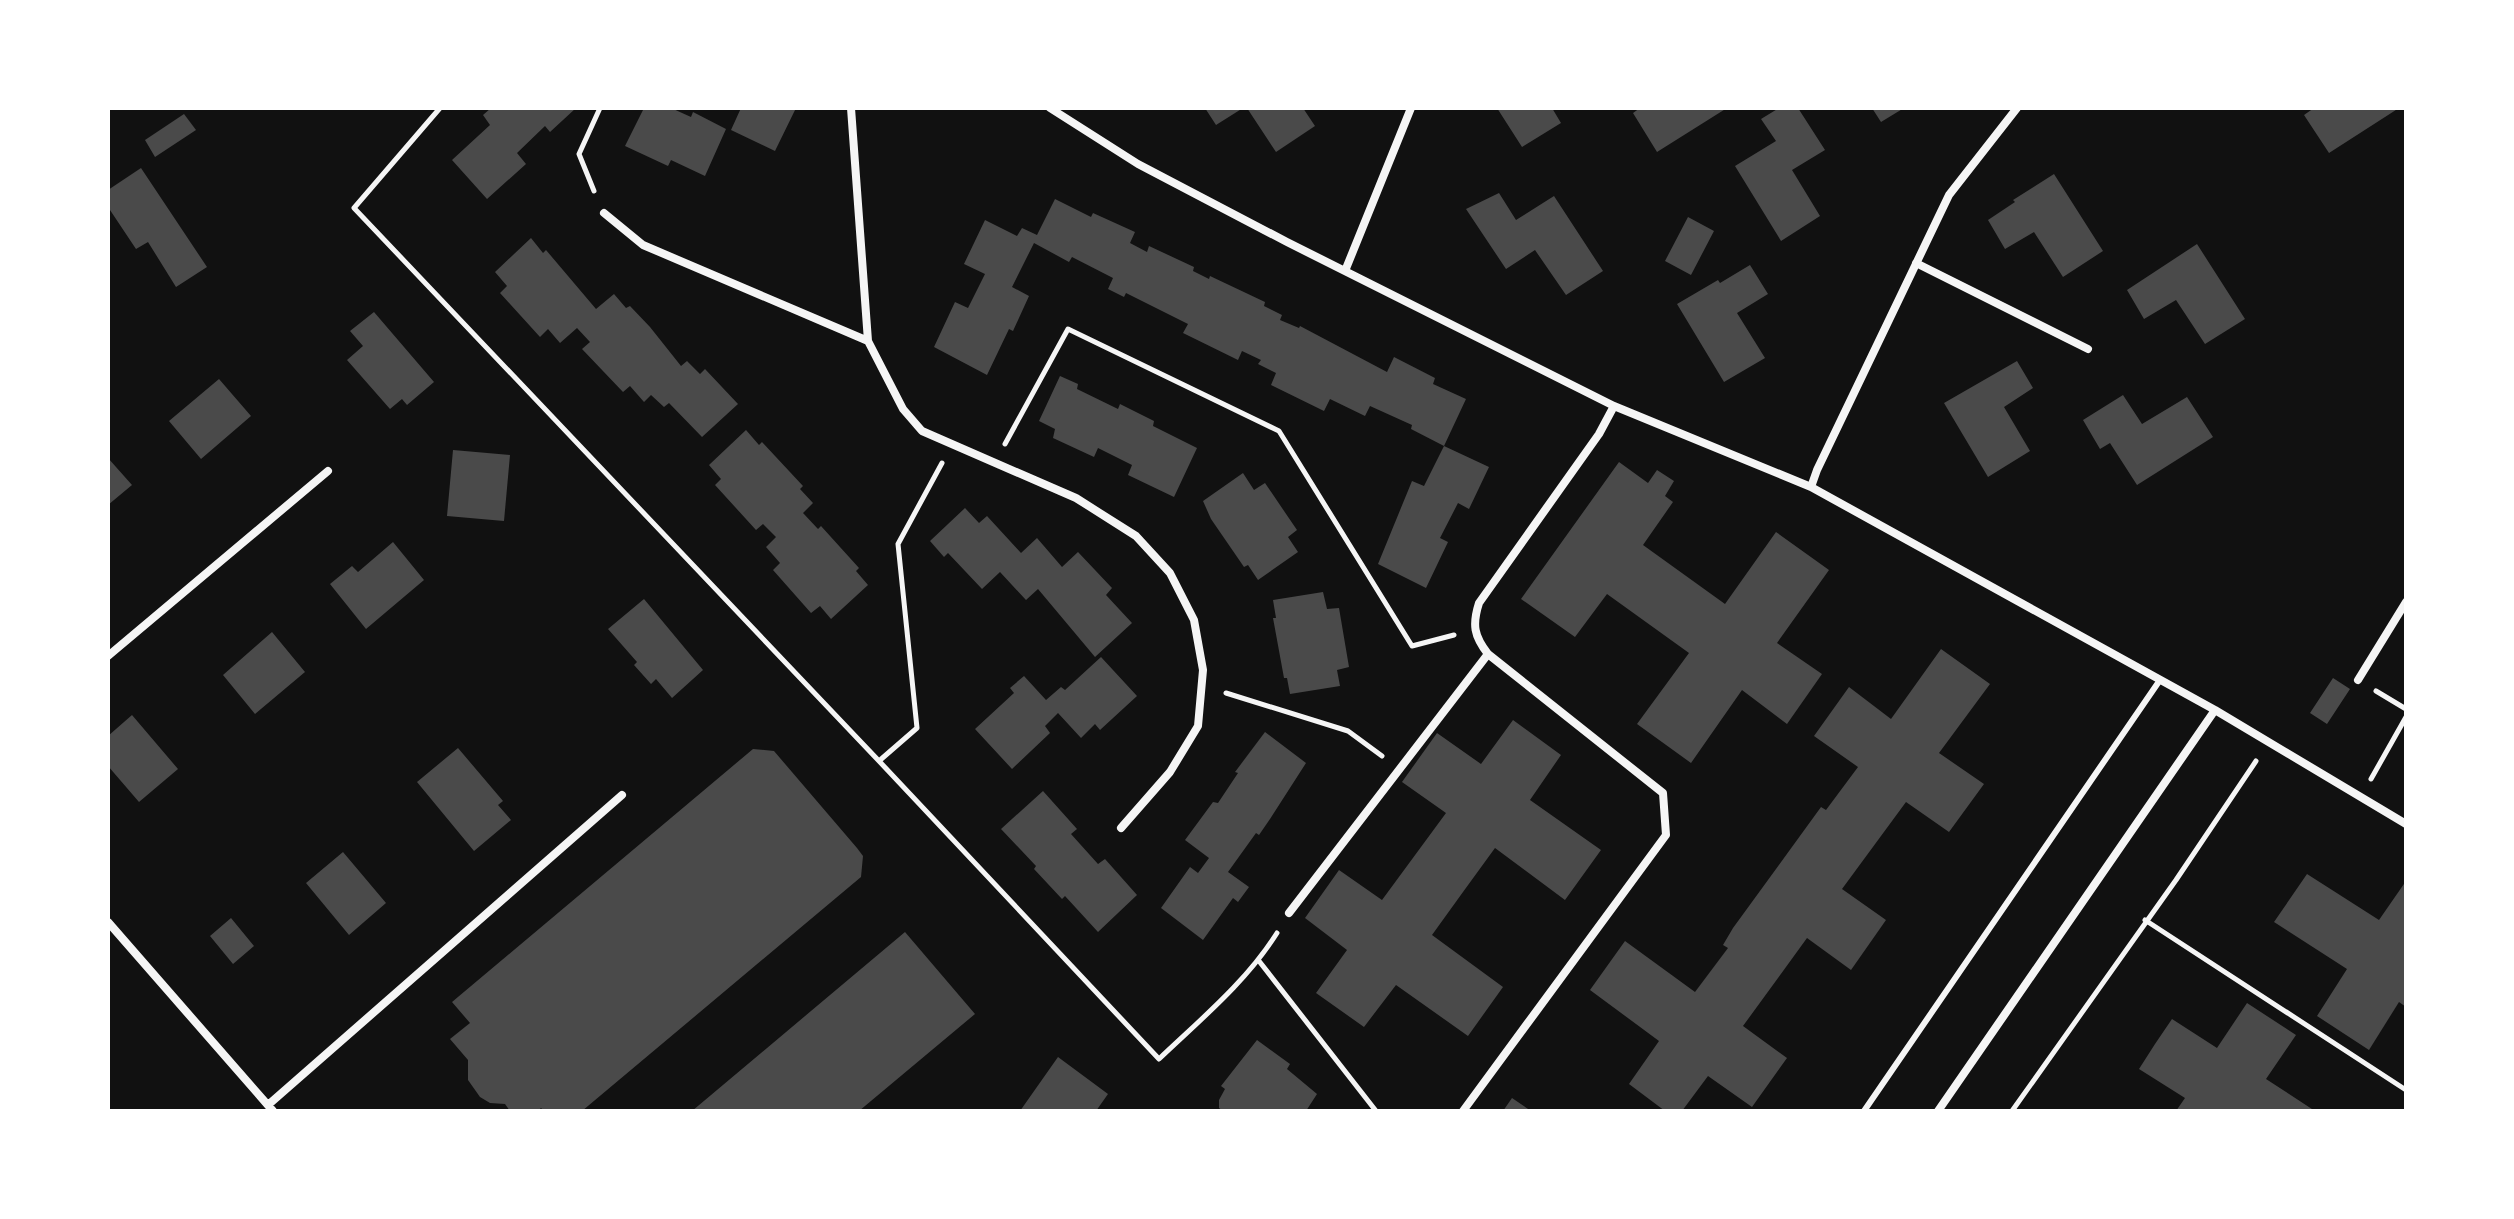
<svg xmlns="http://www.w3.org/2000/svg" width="2514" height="1219" font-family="Cabin,sans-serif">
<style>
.building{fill:#4a4a4a}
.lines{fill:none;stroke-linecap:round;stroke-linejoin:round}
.path{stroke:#f5f5f5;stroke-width:5}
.service{stroke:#f5f5f5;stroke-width:6}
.minor{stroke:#f5f5f5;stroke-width:8}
</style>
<rect width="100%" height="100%" fill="#111"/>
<path class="building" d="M491,108h85l-26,24 -5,-6 -28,27 9,11 -39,35 -35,-39 38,-35 -7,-10z
M644,108h27l20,9 2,-5 33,17 -21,47 -34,-16 -3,6 -43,-20z
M741,108h55l-21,43 -44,-21z
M1205,108h38l-27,17z
M1247,108h56l12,18 -39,26z
M1497,108h55l9,15 -39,24z
M1640,108h87l-70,44 -24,-39z
M1779,108h19l27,42 -33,20 28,46 -39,25 -46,-75 41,-25 -15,-22z
M1872,108h32l-23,14z
M2314,108h85l-70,45 -25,-38z
M184,114l12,16 -41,27 -10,-17z
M141,168l66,99 -31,20 -28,-45 -12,7 -28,-42v-17z
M2054,174l49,77 -40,26 -29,-45 -29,17 -17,-29 27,-18 -2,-2z
M1499,193l17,27 38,-24 49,75 -37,24 -31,-45 -29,19 -40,-60z
M1055,199l36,18 2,-4 42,19 -5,11 17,9 2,-6 45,21 -1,4 16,8 1,-3 55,26 -1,4 18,9 -2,5 19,8 1,-2 87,46 7,-15 41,21 -2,6 33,15 -22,47 -33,-17 1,-4 -42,-19 -5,10 -35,-17 -6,12 -53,-26 5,-12 -18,-9 3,-4 -19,-9 -4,9 -55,-27 5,-9 -62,-31 -2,4 -16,-8 5,-11 -41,-21 -3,5 -35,-19 -22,44 17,9 -16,35 -4,-2 -22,46 -53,-28 21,-45 13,6 17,-34 -21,-10 21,-44 32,16 5,-8 15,7z
M1688,217l26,14 -23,44 -26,-14z
M531,238l12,15 3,-3 50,59 18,-15 12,14 4,-2 20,21 31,39 6,-5 13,13 5,-5 33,35 -36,33 -33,-34 -5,4 -13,-12 -7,7 -14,-16 -7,6 -41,-43 8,-7 -13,-14 -17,15 -12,-14 -8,8 -40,-44 7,-7 -12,-14z
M2197,244l48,75 -40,25 -29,-44 -32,19 -17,-29z
M1750,265l18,29 -31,19 28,45 -41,24 -47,-78 41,-24 2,3z
M374,312l60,70 -27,23 -5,-6 -12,10 -43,-49 16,-14 -13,-15z
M2017,361l16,27 -29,19 26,44 -42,26 -44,-74z
M1060,376l18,8 -1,5 41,20 2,-5 34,17 -1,5 44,22 -23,49 -46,-22 4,-10 -34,-17 -4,9 -41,-19 2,-9 -16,-8z
M219,379l32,37 -50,43 -32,-38z
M2123,395l19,29 45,-27 26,40 -76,48 -27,-42 -10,6 -17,-29z
M746,430l13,15 3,-3 41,44 -3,3 13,14 -10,10 15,16 3,-3 38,42 -3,3 12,14 -37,34 -11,-13 -9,7 -38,-43 7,-7 -14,-16 10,-10 -13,-13 -7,6 -41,-45 6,-6 -12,-14z
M1444,446l45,21 -20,42 -11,-6 -18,35 8,4 -22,46 -48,-24 34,-83 12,5z
M453,450l57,5 -6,66 -57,-5z
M108,458l24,27 -24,20z
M1619,462l29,21 9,-13 17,11 -9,15 8,6 -30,43 82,59 51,-72 53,38 -52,73 45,31 -35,50 -45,-34 -51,73 -54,-39 52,-71 -82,-59 -32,43 -54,-38z
M1243,473l11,17 11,-7 32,47 -9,7 10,15 -40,28 -10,-15 -4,2 -33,-48 -8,-18z
M965,508l14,15 8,-7 34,37 16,-15 25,29 16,-15 34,36 -6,7 26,28 -37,34 -57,-68 -12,11 -26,-28 -18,17 -34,-36 -4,4 -14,-16z
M393,542l31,38 -58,49 -36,-45 22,-18 6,6z
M1323,592l4,17 12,-1 10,59 -12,3 3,16 -50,8 -3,-16h-3l-11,-60h3l-3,-18z
M644,599l59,71 -31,28 -16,-19 -5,5 -17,-19 3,-3 -29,-33z
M272,632l33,40 -50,42 -32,-39z
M1941,649l49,35 -51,69 45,31 -35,48 -43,-30 -64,87 44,31 -35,50 -44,-32 -64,88 44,32 -35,49 -44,-31 -26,35h-17l-36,-27 30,-43 -69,-51 35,-49 70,51 33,-44 -5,-3 10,-17 88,-121 5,3 32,-43 -44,-31 35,-49 42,32z
M1101,657l36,39 -37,34 -5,-6 -14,14 -23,-25 -13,13 5,7 -38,36 -37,-40 39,-36 -4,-5 14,-12 22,24 15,-13 4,3z
M2333,678l17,11 -23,35 -17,-11z
M132,715l46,54 -39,33 -31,-36v-30z
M1513,720l48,35 -31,45 71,50 -36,50 -70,-52 -32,44 -31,43 71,52 -35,49 -72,-51 -32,42 -48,-34 31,-43 -42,-32 34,-48 43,30 64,-87 -44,-31 35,-49 44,31z
M1265,732l41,31 -36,56 -11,16 -3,-2 -28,39 21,15 -11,15 -5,-4 -30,42 -42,-32 29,-41 8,6 11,-15 -24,-18 28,-38 5,1 20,-30 -3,-1z
M458,748l45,53 -5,4 13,15 -37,31 -57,-69z
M753,749l21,2 83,97 6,8 -2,21 -279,234h-38l-3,-3 -3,3h-28l-5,-7 -15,-1 -10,-6 -12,-17v-20l-18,-21 20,-16 -18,-21z
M1043,791l34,38 -6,5 27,30 7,-5 32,36 -39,37 -33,-36 -3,3 -28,-30 2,-3 -35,-37z
M343,852l43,51 -37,32 -43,-52z
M2307,874l72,46 27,-39v126l-7,-5 -30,48 -52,-34 30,-47 -73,-47z
M231,918l23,28 -21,18 -23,-28z
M905,932l70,82 -116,97h-167z
M2247,1003l49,32 -30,44 49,32h-139l9,-13 -46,-29 16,-25 17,-25 45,29z
M1257,1040l33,24 -3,5 30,25 -11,17h-83l-4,-3v-8l6,-11 -4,-3z
M1058,1057l50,37 -12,17h-76z
M1512,1098l19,13h-28z"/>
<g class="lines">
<path class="path" d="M440,108l-86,100 525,553
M594,191l-15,-37 21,-46
M1005,444l63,-115 211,102 133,215 42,-11
M942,463l-44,81 19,184 -38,33 280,298c42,-40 87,-77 118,-126
M2376,691l30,18
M1226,693l122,38 34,25
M2371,779l35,-62
M2145,920l261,170
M1259,961l117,150
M2012,1111l164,-231 80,-119"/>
<path class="service" d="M1864,1111l296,-431"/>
<path class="minor" d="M851,108l17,233 35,68 19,22 154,67 60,38 34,37 24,47 9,50 -5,56 -28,46 -49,56
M1050,108l88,56 149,78 327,164 197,81 404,223 191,114
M604,213l39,32 225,96
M1916,263l172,86
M1345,271l66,-163
M1811,487l6,-17 132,-275 68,-87
M108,656l220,-185
M2358,680l48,-78
M1289,913l199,-259
M108,922l165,189
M268,1105l354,-310
M1463,1111l203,-276 -3,-42 -175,-139c-14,-18 -16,-29 -9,-51l120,-169 15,-28
M1938,1111l277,-401"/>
</g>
<rect width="2514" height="1219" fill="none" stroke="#ffffff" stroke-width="220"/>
</svg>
